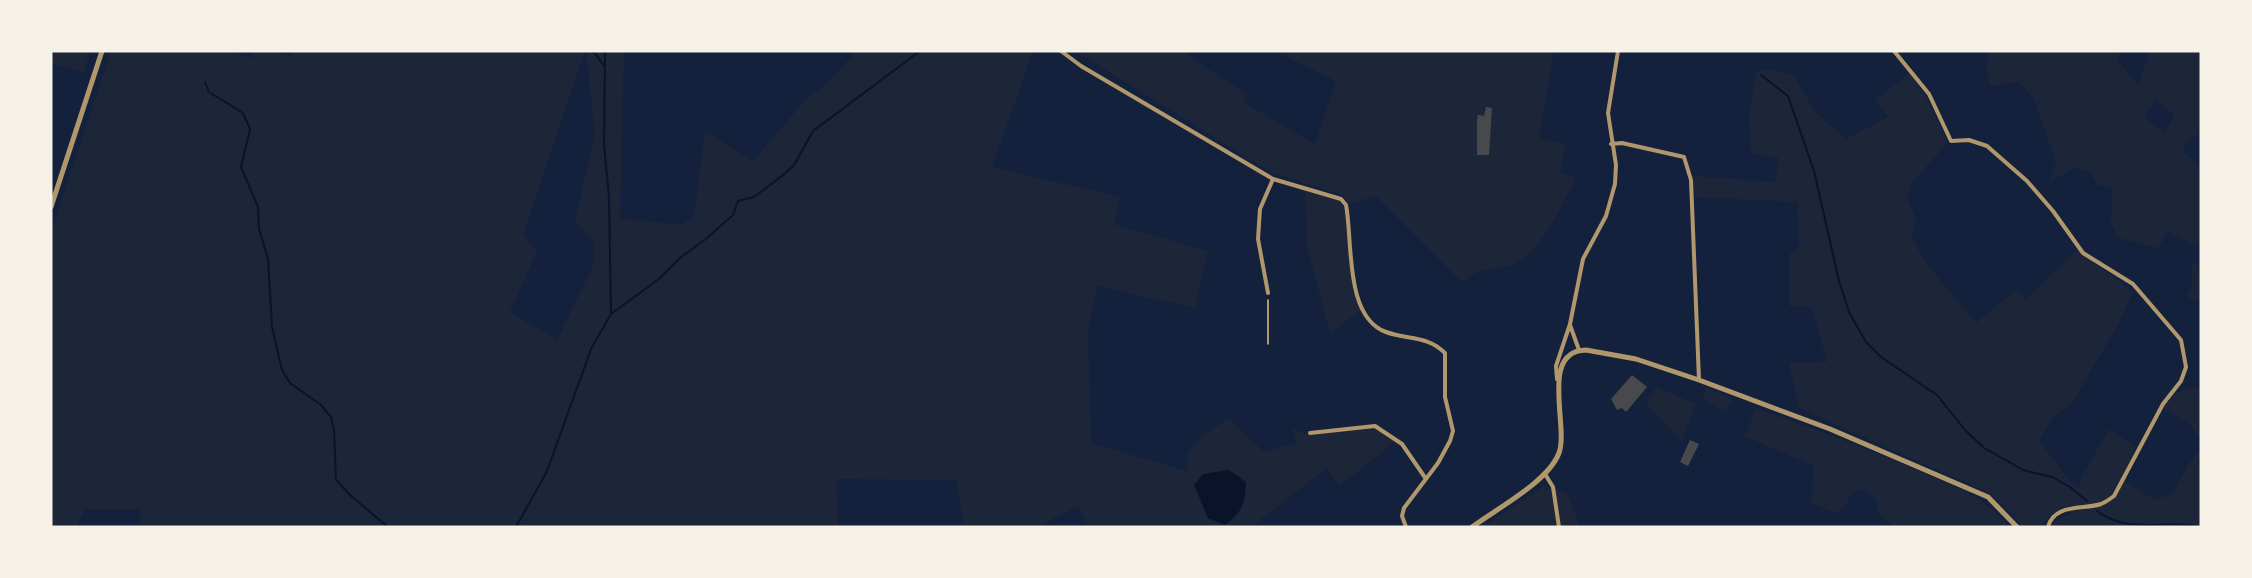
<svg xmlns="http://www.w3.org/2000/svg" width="2252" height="578" font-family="'IBM Plex Sans',sans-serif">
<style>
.green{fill:#1d2539;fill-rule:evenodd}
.water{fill:#0b132b}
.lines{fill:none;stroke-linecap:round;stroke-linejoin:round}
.stream{stroke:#0b132b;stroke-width:2}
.building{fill:#48494c}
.path{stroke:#e5c07b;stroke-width:1.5}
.minor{stroke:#b1986c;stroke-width:4}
.tertiary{stroke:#b1986c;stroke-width:5}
</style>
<rect width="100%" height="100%" fill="#14213d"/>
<path class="green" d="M51,51h39l-6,22 -33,-10z
M111,51h120l20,7 4,-7h20l16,6 3,-6h291l-62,184 14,16 -27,61 47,28 36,-74 1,-24 -19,-22 20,-85 -9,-84h38l-4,167 61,7 13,-9 11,-85 48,30 60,-70 3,2 41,-42h176l-41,116 128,30 -6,27 94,27 -13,57 -98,-22 -9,43 3,114 96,28 1,-19 14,-16 27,-18 35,34 33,-9 -5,-15 16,7 66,-8 22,14 -57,45 -12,-18 -76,59h-162l-11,-21 -41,21h-73l-8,-47 -120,-1 2,48h-699l2,-18h-56l-9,18h-25v-296z
M1075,51h116l-3,5 59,38 -4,8 72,42 21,-63 -56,-27 1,-3h273l-15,87 26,6 -4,29 16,4c-15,27 -36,78 -67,88 -22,7 -28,1 -48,17l-86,-86 -28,8 -5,-9 -71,-22z
M1989,51h128l3,4 -3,5 21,24 13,-33h50v82l-15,9 -3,9 18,15v82l-34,-17 -8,17 -41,-10 -7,-15 1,-35 -14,-3 -9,-14 -14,-3 -27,15 8,-21 -22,-63 -14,-17 -30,4 -4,-19zM2156,101l19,14 -11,19 -20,-17z
M1764,69l29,6 23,38 30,26 42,-22 -13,-17 35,-27 17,26 21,44 -36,39 -5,16 10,22 -6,16 15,27 50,60 41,-34 9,11 51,-50 56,42 -15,33 -47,80 -17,11 -15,25 33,42 8,4 1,-9 28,-49 27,18 -15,32 34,21 18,-6 15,-29 13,-17v79h-148l1,-5 17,-9 -8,-7 -17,13 -3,8h-21l-12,-15 -21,-19 -190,-85 -10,-45 38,-1 -15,-55 -23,-1v-51l10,-9 -2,-44 -103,-5 -1,-21 83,6 2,-25 -27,-3 -2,-35 6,-45z
M1305,191l34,9c19,29 3,75 23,110l-32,23 -23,-87z
M2191,262l10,5v31l-3,4 -12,-6 6,-10z
M1656,387l39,17 -13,38 -36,-39z
M1707,388l26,12h1l-11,11 -21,-13z
M2187,388h14v51l-13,-17 -25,-14 12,-14z
M1756,408c54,20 108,39 160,62 35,15 69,26 94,57h-116l-15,-12 -4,-17 -14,-9 -9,3 -8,16 -8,5 -25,-10 3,-37 -69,-30z
M1543,486l24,7 13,34h-97z"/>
<path class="water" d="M1229,470l17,12c-1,22 -4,30 -21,43l-17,-7 -14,-33 9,-11z"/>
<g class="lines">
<path class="stream" d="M593,51l12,16
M605,51l-1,93 5,54 2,116
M1761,75l27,21 26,75 25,110 10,31 17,30 15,15 56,38 28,35 19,18 39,22 29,7 18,10
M205,82l4,10 34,21 7,16 -9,38 17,40 1,22 9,30 4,68 10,43 8,13 31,22 10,12 3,13 2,50 15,16 37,31
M2071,488l16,13
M2097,511c32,24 68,8 104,16
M516,527l31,-56 44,-122 20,-35 48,-35 21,-21 27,-20 26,-23 5,-14 16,-4 28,-21 12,-11 19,-34 107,-80"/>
</g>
<path class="building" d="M1486,107l6,1 -3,47h-12v-35l1,-5 6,1z
M1632,375l15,12 -21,25 -4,-4 -5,2 -6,-11z
M1690,440l9,4 -11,22 -8,-4z"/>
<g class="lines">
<path class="path" d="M1268,300v44"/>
<path class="minor" d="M1061,51l20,15 192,113 68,20 5,6c7,35 -2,112 40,127 22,8 41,3 59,21v44l8,34 -3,10 -12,22 -34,45 -2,8 4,11
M1894,51l35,43 22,47 18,-1 18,6 40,35 26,30 30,42 50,31 48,56 5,27 -5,14 -18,23 -49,92c-4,3 -8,6 -13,8 -17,6 -47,-1 -53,23
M1611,144l11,-1 62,14 7,23 8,200
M1268,293l-10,-54 2,-30 13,-30
M1570,325l9,25
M1557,379l-1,-13 14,-42 13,-65 23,-43 9,-32 1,-19 -8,-52 10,-62
M1310,433l65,-7 27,18 24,35
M1545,474l8,13 6,40"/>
<path class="tertiary" d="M51,207l51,-156
M1472,527c24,-18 76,-45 87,-74 10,-27 -20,-102 27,-103l50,9 63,21 131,49 158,68 29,30"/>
</g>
<rect width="2252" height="578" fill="none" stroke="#f6f1e7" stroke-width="105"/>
</svg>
